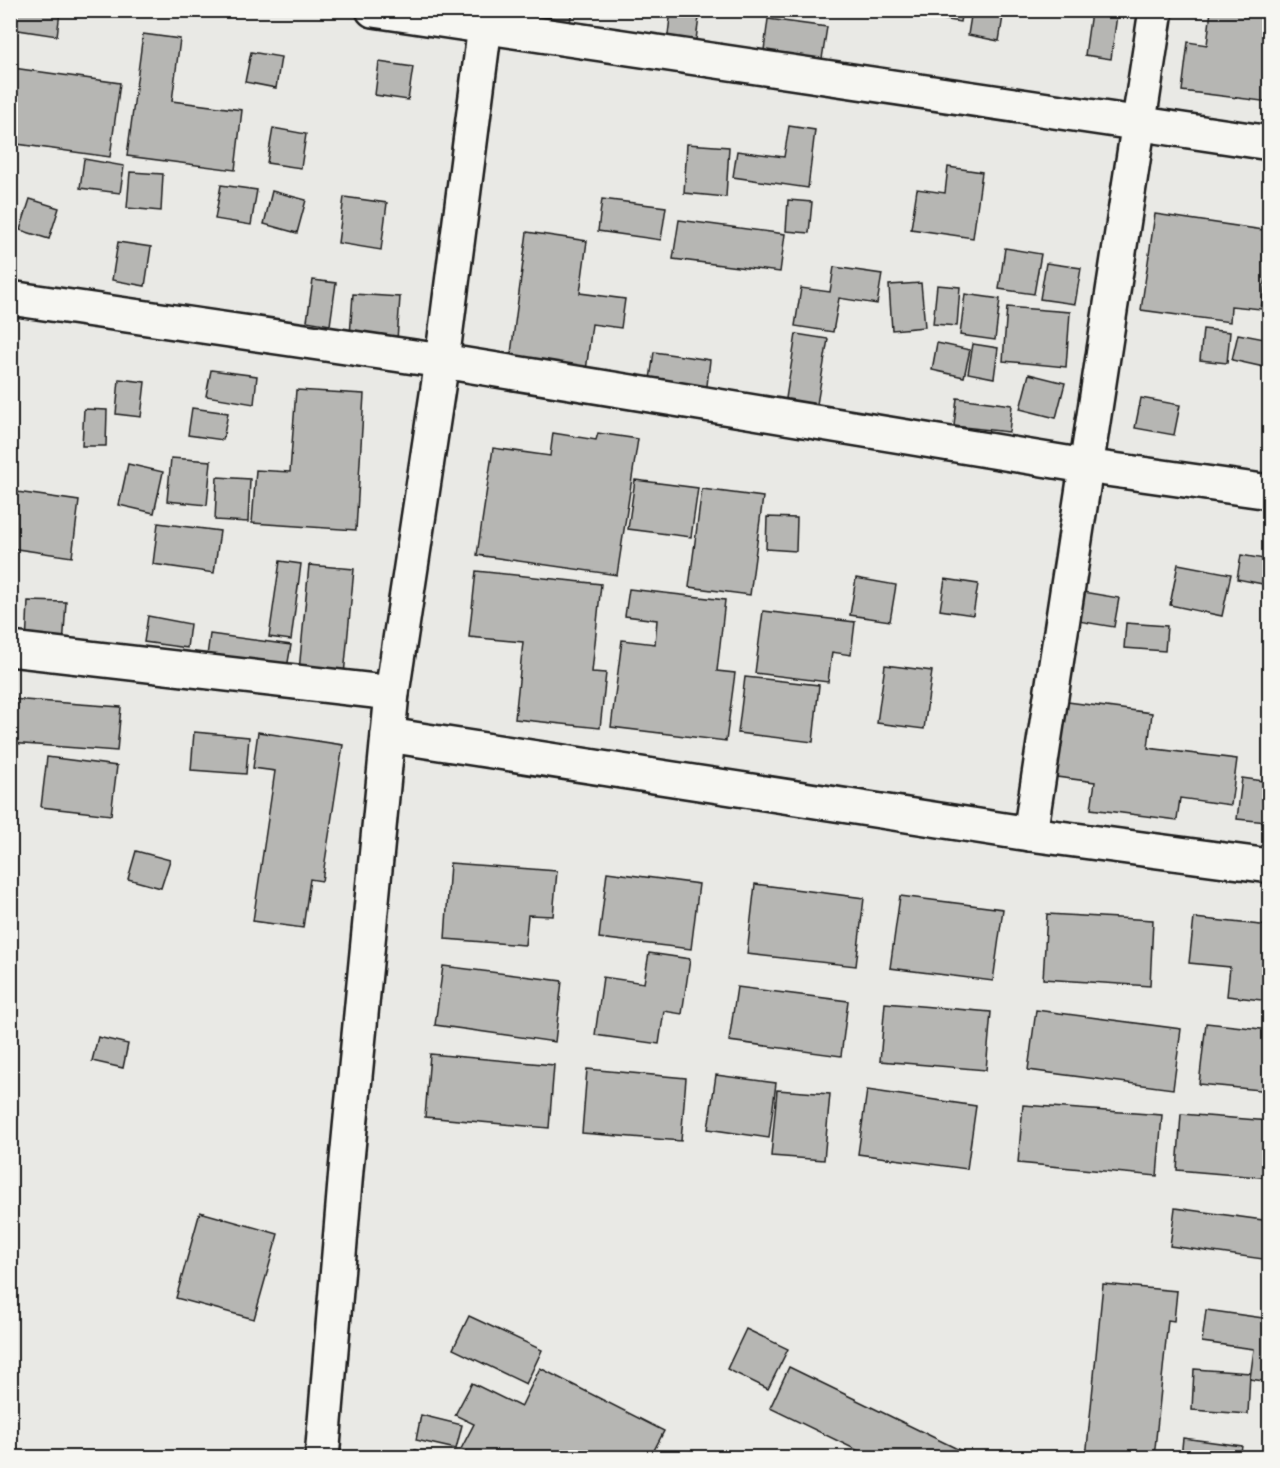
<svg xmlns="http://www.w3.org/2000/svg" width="1280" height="1468" viewBox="0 0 1280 1468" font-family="Mali,sans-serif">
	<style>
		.building { fill: #b6b6b3; stroke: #1c1c1c; stroke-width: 1.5 }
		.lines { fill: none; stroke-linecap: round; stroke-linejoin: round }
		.minor-casing { stroke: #1c1c1c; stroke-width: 38 }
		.tertiary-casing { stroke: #1c1c1c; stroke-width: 38 }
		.minor { stroke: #f6f6f2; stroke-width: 33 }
		.tertiary { stroke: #f6f6f2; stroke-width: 33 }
	</style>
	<rect width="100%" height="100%" fill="#e9e9e5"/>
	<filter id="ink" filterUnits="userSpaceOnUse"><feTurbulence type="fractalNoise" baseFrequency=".0167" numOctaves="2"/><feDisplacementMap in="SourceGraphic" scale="12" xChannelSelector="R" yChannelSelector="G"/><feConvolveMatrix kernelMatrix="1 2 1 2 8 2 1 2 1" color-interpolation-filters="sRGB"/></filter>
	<g filter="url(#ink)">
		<g class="building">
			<path d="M15 10 60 12 57 36 12 29Z"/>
			<path d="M532 10H572L570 23 531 17Z"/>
			<path d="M671 10H700L695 47 667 43Z"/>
			<path d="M904 10H962L960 22 904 13Z"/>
			<path d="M972 10H1004L999 41 968 35Z"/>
			<path d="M1211 10H1270V102L1182 91 1188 42 1207 45Z"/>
			<path d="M1091 12 1117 15 1111 59 1085 55Z"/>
			<path d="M768 19 827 27 821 65 763 58Z"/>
			<path d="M143 34 180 39 172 101 242 110 235 170 127 156Z"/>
			<path d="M251 52 281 57 276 88 245 82Z"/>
			<path d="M379 62 413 67 408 100 375 95Z"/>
			<path d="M13 68 120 83 110 157 10 143Z"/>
			<path d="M789 126 815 130 808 188 733 177 737 151 784 157Z"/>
			<path d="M273 128 306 134 301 168 267 163Z"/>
			<path d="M687 144 729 147 726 197 684 193Z"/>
			<path d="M84 159 124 166 120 193 80 188Z"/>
			<path d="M948 167 982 172 973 238 911 229 917 189 945 193Z"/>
			<path d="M130 172 163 174 161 211 127 208Z"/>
			<path d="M221 185 257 190 251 225 215 219Z"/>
			<path d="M272 191 306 200 297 233 264 224Z"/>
			<path d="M344 197 387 203 381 250 338 243Z"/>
			<path d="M30 199 59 208 49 239 20 230Z"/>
			<path d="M602 199 666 207 661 240 598 231Z"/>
			<path d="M788 200 812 202 809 233 786 231Z"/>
			<path d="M1155 214 1270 231V252L1261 309 1231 306 1230 322 1141 310Z"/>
			<path d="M679 220 785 234 780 272 673 259Z"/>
			<path d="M527 232 587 241 580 293 625 299 621 328 592 324 586 371 510 361Z"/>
			<path d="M118 242 151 247 145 286 112 280Z"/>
			<path d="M1005 248 1041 254 1034 294 999 289Z"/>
			<path d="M1046 263 1081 268 1075 304 1040 299Z"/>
			<path d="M834 267 882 274 877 304 839 298 833 332 795 326 801 288 830 292Z"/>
			<path d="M313 280 336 283 330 325 307 321Z"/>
			<path d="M921 283 925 327 892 330 889 285Z"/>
			<path d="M937 285 960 287 957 326 933 324Z"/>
			<path d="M353 294 400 297 397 340 350 336Z"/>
			<path d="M965 294 1000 299 995 340 960 335Z"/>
			<path d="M1007 307 1070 312 1066 367 1003 361Z"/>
			<path d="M1203 329 1230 332 1227 363 1200 360Z"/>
			<path d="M796 334 828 339 816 410 785 405Z"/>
			<path d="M1238 334 1270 340 1264 367 1232 360Z"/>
			<path d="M937 343 970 350 964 377 932 370Z"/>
			<path d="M973 344 998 348 994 378 968 373Z"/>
			<path d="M654 352 710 360 706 394 649 386Z"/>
			<path d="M211 370 257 376 254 404 206 396Z"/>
			<path d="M1029 374 1065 383 1056 418 1020 409Z"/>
			<path d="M119 379 145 382 141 417 116 414Z"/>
			<path d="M296 390 364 394 356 530 252 523 256 470 290 472Z"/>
			<path d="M957 398 1012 405 1009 432 954 426Z"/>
			<path d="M1141 398 1180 405 1174 435 1135 428Z"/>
			<path d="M192 408 228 413 223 440 188 435Z"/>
			<path d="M84 409 107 410 106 446H82Z"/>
			<path d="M553 433 596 440 598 433 638 439 617 575 477 555 493 448 550 456Z"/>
			<path d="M171 458 211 461 207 505 167 501Z"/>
			<path d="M128 464 163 472 154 513 119 505Z"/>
			<path d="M217 477 250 479 248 522 215 520Z"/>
			<path d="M635 480 698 488 691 537 628 529Z"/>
			<path d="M702 489 763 497 750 595 689 587Z"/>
			<path d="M10 491 79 501 72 557 10 548Z"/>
			<path d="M767 517 797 518 796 551 766 549Z"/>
			<path d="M158 523 220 531 214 573 153 564Z"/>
			<path d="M1241 555 1270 560 1268 585 1237 579Z"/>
			<path d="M280 561 301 564 291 640 269 637Z"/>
			<path d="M1178 564 1231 574 1222 616 1170 605Z"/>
			<path d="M309 565 354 569 342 696 297 692Z"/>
			<path d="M476 571 601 584 592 672 606 673 600 728 515 719 523 642 469 637Z"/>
			<path d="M856 578 896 585 890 621 850 615Z"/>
			<path d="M945 579 978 584 973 615 940 610Z"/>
			<path d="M629 589 725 600 717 671 735 673 726 741 611 727 622 640 655 644 657 620 625 616Z"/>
			<path d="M1083 592 1119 598 1114 627 1078 621Z"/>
			<path d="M28 601 66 602 63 647 26 645Z"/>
			<path d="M763 611 855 622 851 655 832 652 828 682 755 673Z"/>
			<path d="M148 616 190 624 187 648 144 642Z"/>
			<path d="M1126 623 1167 626 1165 651 1124 648Z"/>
			<path d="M210 634 291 645 286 674 206 663Z"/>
			<path d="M885 665 932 671 924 729 877 723Z"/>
			<path d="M745 677 819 685 813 742 738 733Z"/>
			<path d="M10 699 121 707 117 751 10 743Z"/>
			<path d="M1060 701 1152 713 1148 748 1237 759 1231 805 1180 798 1177 820 1091 809 1095 782 1049 776Z"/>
			<path d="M194 732 249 737 246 774 191 770Z"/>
			<path d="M258 732 343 745 322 881 310 879 303 928 253 921 275 771 253 768Z"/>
			<path d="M47 757 117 766 111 815 41 807Z"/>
			<path d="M1242 778 1270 782 1267 822 1237 819Z"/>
			<path d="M136 851 170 860 161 888 128 879Z"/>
			<path d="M450 863 557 871 553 916 528 915 525 945 445 939Z"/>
			<path d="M607 872 699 884 691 949 599 938Z"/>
			<path d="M755 884 864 898 856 966 747 954Z"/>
			<path d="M900 896 1003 909 993 981 890 968Z"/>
			<path d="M1047 914 1153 920 1150 986 1043 979Z"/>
			<path d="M1194 918 1270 926V1001L1227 996 1230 967 1189 963Z"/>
			<path d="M649 953 690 959 682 1014 664 1011 659 1044 595 1035 603 977 644 983Z"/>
			<path d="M443 966 562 981 555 1042 435 1025Z"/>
			<path d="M737 987 848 1001 841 1056 729 1041Z"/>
			<path d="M885 1003 991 1012 986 1070 880 1061Z"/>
			<path d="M1036 1010 1181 1029 1173 1089 1028 1070Z"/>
			<path d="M1206 1023 1270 1030V1091L1199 1084Z"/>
			<path d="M98 1037 128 1044 123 1068 92 1061Z"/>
			<path d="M430 1054 554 1065 549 1128 425 1117Z"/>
			<path d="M587 1069 686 1078 681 1141 582 1133Z"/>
			<path d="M716 1075 776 1083 769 1138 708 1129Z"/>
			<path d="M777 1090 830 1094 824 1160 771 1156Z"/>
			<path d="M867 1090 976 1106 967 1169 858 1154Z"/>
			<path d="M1023 1105 1162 1115 1157 1176 1018 1163Z"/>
			<path d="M1181 1114 1270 1121V1178L1177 1170Z"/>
			<path d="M1175 1208 1270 1221V1260L1170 1246Z"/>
			<path d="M200 1212 278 1234 254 1319 176 1298Z"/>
			<path d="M1103 1284 1177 1291 1174 1321 1168 1320 1154 1458H1086Z"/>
			<path d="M1206 1310 1270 1319V1382L1250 1379 1254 1349 1202 1342Z"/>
			<path d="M469 1316 542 1350 526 1384 453 1349Z"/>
			<path d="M746 1329 788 1349 768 1389 727 1369Z"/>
			<path d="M789 1367 976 1458H873L770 1408Z"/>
			<path d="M540 1368 664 1431 650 1458H478L461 1449 474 1424 455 1415 472 1383 521 1407Z"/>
			<path d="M1194 1369 1250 1373 1248 1414 1192 1410Z"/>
			<path d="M421 1415 462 1425 456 1449 416 1440Z"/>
			<path d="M1183 1438 1242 1446 1240 1458H1181Z"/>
			<path d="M415 1450 441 1458H413Z"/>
		</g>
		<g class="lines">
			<defs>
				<g id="minor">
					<path d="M373 10 1270 143"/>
					<path d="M10 298 442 361 1085 466 1270 492"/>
					<path d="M10 649 392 693"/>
					<path d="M388 735 1030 834 1270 866"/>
					<path d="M1030 834 1156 10"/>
				</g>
				<path id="tertiary" d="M322 1458 346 1170 392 693 442 361 487 10"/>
			</defs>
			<use href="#minor" class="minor-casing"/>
			<use href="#tertiary" class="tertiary-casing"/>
			<use href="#minor" class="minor"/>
			<use href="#tertiary" class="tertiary"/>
		</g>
	</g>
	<rect width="1280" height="1468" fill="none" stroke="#f6f6f2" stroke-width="36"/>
	<rect x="18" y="18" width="1244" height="1432" fill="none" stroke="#1c1c1c" stroke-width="2" filter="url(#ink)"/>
</svg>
